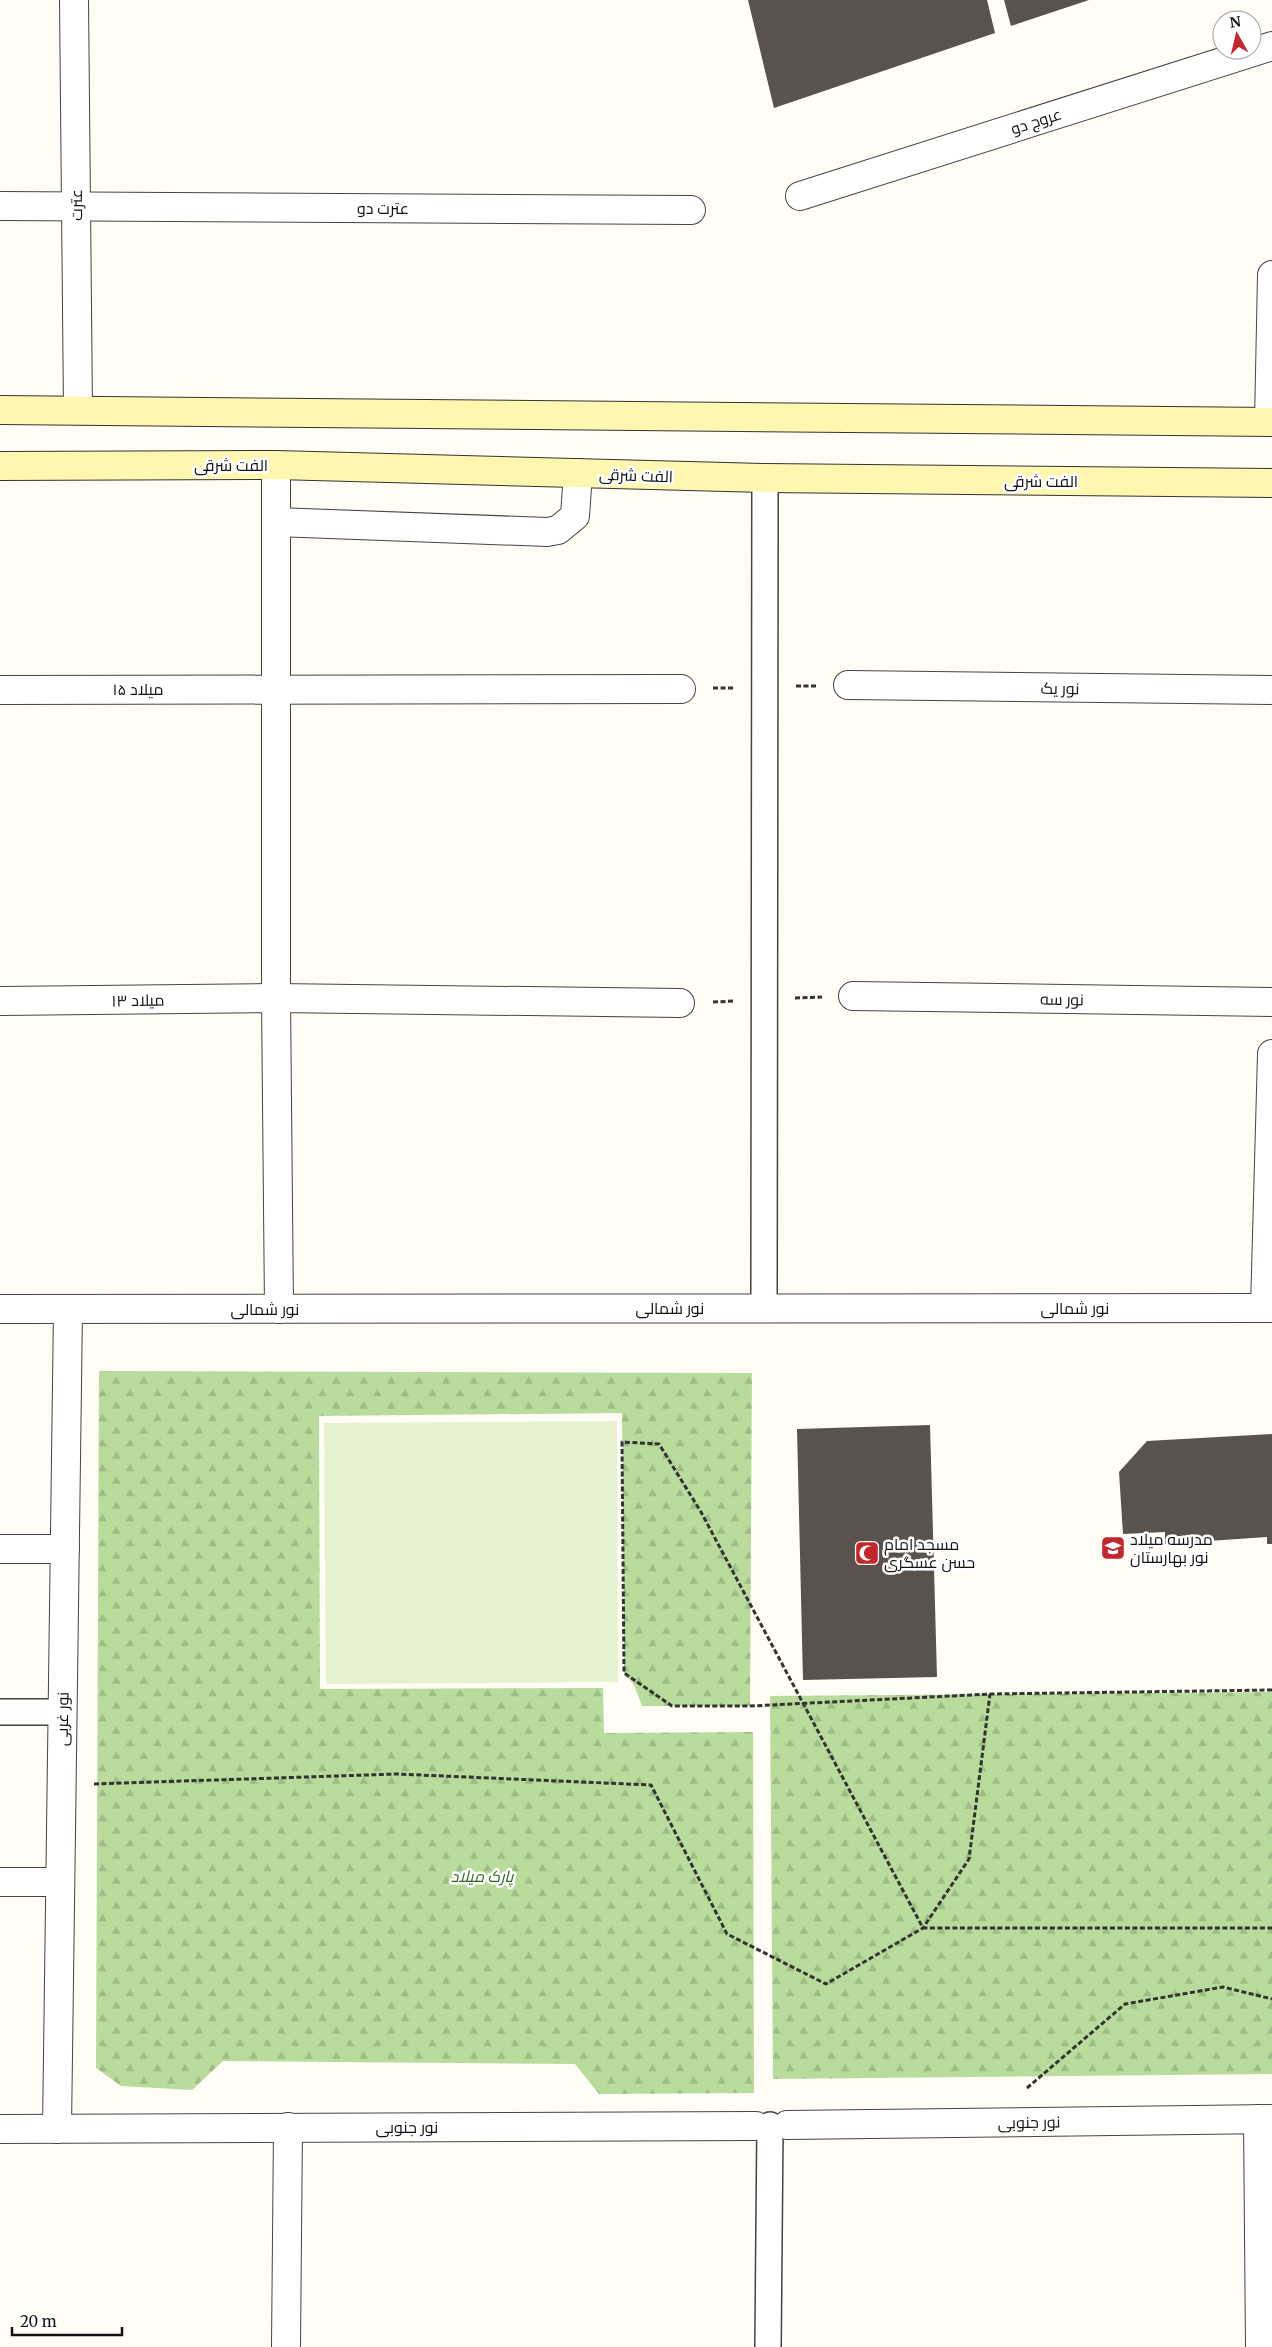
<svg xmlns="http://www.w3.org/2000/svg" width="1272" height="2347" viewBox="0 0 1272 2347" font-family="Merriweather,Cairo,serif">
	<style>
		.forest { fill: url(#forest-firs) }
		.pitch { fill: #e6f2cf }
		.building { fill: #5a524d }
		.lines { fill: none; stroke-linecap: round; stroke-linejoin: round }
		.pedestrian-casing { stroke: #444; stroke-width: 28 }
		.minor-casing { stroke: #444; stroke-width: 30 }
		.secondary-casing { stroke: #333; stroke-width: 30 }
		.path { stroke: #333; stroke-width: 3; stroke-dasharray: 5 2.5; stroke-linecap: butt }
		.pedestrian { stroke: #fff; stroke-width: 25 }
		.minor { stroke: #fff; stroke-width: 28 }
		.secondary { stroke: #fff6b0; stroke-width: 28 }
		.labels { text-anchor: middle; stroke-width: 5; stroke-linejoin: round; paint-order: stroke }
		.street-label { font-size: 16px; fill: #111; stroke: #fff }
		.poi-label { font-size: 16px; fill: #111; stroke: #fff; text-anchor: start }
		.park-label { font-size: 16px; font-style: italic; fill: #2f6b1f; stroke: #fff }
	</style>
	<defs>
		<pattern id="forest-firs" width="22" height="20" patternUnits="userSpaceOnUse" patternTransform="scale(1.25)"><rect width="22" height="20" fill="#b9dc9c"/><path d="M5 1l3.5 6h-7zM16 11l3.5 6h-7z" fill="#9ebc85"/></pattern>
	</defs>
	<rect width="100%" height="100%" fill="#fffdf5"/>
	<g class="forest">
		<path d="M99 1371 752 1373 750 1706H642L634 1685 624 1673 622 1413 319 1416 320 1689 603 1688 604 1733 753 1732 754 2093 599 2094 575 2064 223 2061 192 2090 121 2086 96 2068Z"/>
		<path d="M1272 1692V2074L773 2079 770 1696Z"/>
	</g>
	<path class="pitch" d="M617 1421 618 1682 326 1684 324 1423Z"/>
	<g class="building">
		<path d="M748 0H987L995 33 774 108Z"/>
		<path d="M1004 0H1089L1011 26Z"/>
		<path d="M930 1425 937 1677 803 1680 797 1429Z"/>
		<path d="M1272 1434V1544H1267V1537L1165 1544V1532L1123 1534 1119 1472 1147 1441Z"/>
	</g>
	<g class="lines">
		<defs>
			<g id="pedestrian">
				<path d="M764 1308 765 478"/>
				<path d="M0 1712H62"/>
				<path d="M768 2347 770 2125"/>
			</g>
			<g id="minor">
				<path d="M74 0 78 410"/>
				<path d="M800 196 1272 46"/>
				<path d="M0 206 691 210"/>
				<path d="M1269 422 1272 275"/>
				<path d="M276 465V998L279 1309"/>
				<path d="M276 522 547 532 558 530 575 516 578 473"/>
				<path d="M848 685 1272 690"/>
				<path d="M0 690 681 689"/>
				<path d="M853 996 1272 1002"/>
				<path d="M0 1001 276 998 680 1003"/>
				<path d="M1265 1308 1272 1054"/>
				<path d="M0 1309 1272 1308"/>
				<path d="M0 1549H65"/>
				<path d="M0 1882H60"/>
				<path d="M1258 2119 1260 2347"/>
				<path d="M787 2125 1272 2119"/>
				<path d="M0 2129 756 2126"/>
				<path d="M57 2129 68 1309"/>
				<path d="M286 2347 288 2127"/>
			</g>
			<g id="secondary">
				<path d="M0 410 1272 422"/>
				<path d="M0 466 276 465 765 478 1272 483"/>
			</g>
		</defs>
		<use href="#pedestrian" class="pedestrian-casing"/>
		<use href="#minor" class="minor-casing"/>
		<use href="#secondary" class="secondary-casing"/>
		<g class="path">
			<path d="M796 686H817"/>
			<path d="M713 688H735"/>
			<path d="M795 998 822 997"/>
			<path d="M713 1002 734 1001"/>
			<path d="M1272 1690 990 1694 750 1706H672L624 1673 622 1442 659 1444 701 1512 923 1928H1272"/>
			<path d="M94 1784 397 1774 651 1785 727 1934 826 1984 923 1928 969 1859 990 1694"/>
			<path d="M1027 2088 1125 2004 1223 1987 1272 1999"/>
		</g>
		<use href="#pedestrian" class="pedestrian"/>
		<use href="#minor" class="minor"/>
		<use href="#secondary" class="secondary"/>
	</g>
	<defs>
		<symbol id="school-square" viewBox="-11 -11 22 22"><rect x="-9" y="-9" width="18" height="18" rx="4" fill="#c4262e" stroke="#fff"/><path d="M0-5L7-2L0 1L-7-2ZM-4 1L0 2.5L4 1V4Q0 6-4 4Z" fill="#fff"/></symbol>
		<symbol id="mosque-square" viewBox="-11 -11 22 22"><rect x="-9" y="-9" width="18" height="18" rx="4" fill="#c4262e" stroke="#fff"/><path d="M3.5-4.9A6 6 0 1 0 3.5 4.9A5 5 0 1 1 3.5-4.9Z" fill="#fff"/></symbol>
	</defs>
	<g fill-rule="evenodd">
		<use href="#school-square" x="1099" y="1534" width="28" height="28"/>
		<use href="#mosque-square" x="853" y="1539" width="28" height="28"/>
	</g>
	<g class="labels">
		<g class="street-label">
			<text transform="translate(1036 121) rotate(-18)" y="6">عروج دو</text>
			<text transform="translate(76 205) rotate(-91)" y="6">عترت</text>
			<text x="383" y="214">عترت دو</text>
			<text x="231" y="471">الفت شرقی</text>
			<text transform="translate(636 475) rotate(2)" y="6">الفت شرقی</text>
			<text x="1041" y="487">الفت شرقی</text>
			<text transform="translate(1060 688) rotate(1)" y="6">نور یک</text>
			<text x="138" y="695">میلاد ۱۵</text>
			<text transform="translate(1062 999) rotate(1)" y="6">نور سه</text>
			<text transform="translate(138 1000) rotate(-1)" y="6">میلاد ۱۳</text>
			<text x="670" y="1314">نور شمالی</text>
			<text x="1075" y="1314">نور شمالی</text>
			<text x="265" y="1315">نور شمالی</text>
			<text transform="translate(62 1719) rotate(-89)" y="6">نور غربی</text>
			<text transform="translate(1029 2122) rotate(-1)" y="6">نور جنوبی</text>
			<text x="407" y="2133">نور جنوبی</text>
		</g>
		<g class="poi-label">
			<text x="1130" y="1545">مدرسه میلاد<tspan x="1130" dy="18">نور بهارستان</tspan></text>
			<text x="884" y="1550">مسجد امام<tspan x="884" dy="18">حسن عسگری</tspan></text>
		</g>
		<g class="park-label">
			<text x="482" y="1882">پارک میلاد</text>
		</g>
	</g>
	<g transform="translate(1237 35) rotate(352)"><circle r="24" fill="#ffffff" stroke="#a0a0a0"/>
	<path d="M0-4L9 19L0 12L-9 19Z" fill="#c4262e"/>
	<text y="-8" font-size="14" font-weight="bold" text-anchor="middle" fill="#111111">N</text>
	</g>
	<path d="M12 2327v8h110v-8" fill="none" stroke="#111111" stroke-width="2.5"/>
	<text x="20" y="2327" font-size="15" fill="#111111" stroke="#ffffff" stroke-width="4" paint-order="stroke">20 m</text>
</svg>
